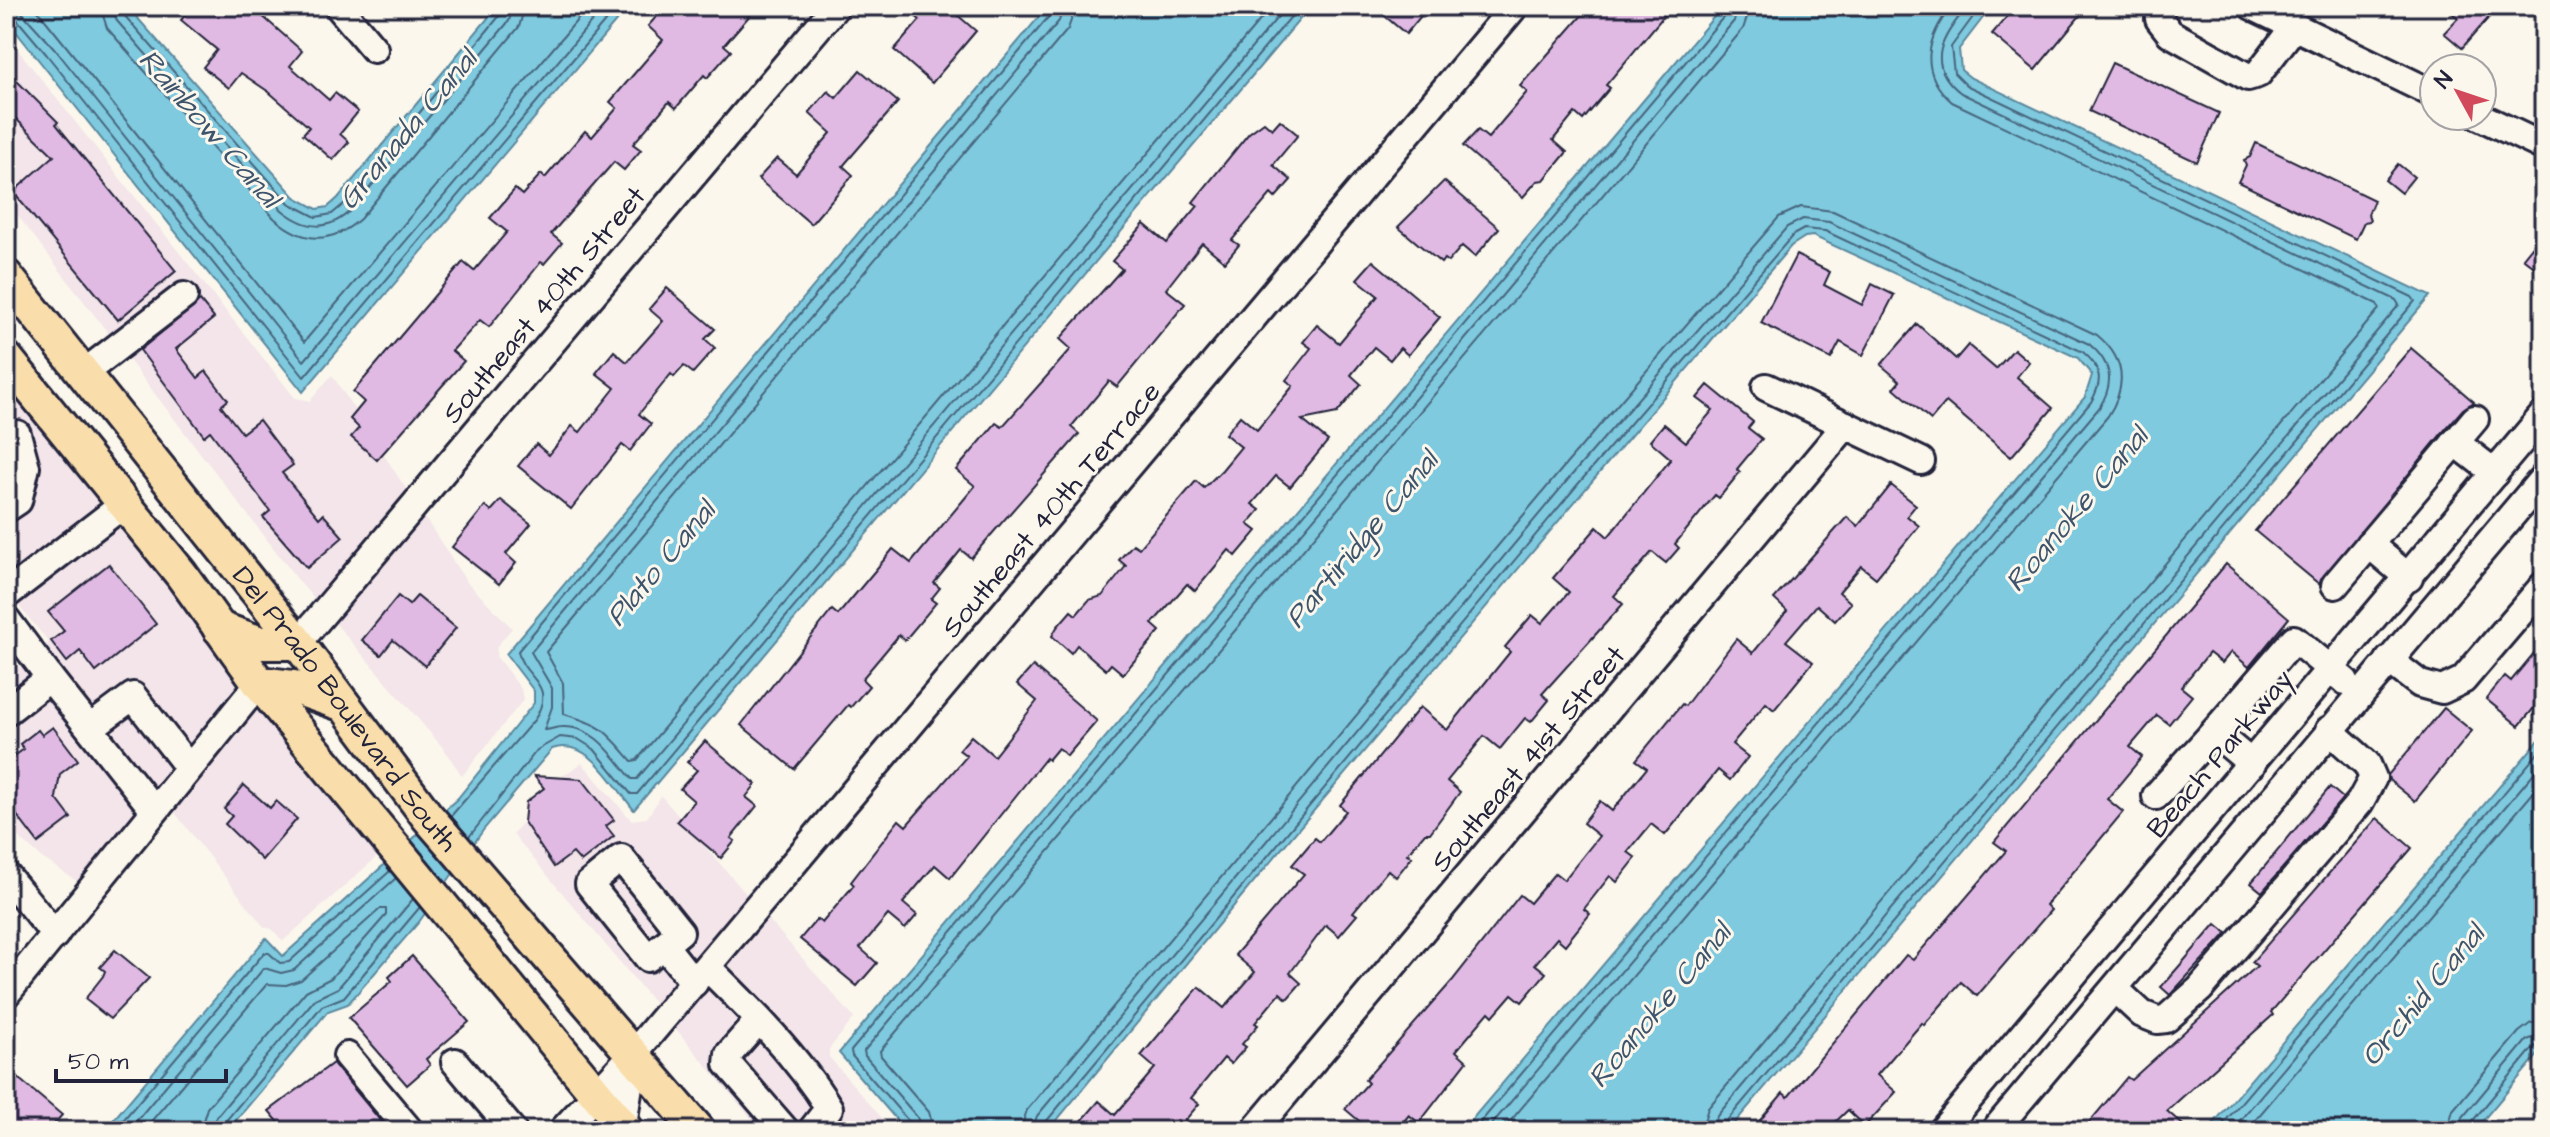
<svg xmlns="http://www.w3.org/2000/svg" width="2550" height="1137" viewBox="0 0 2550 1137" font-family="'Architects Daughter',sans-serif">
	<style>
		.built { fill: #f3e5e9 }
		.water { fill: #7fcadf; stroke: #5a879d; stroke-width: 2 }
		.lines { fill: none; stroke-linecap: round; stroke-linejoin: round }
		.shore { stroke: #47657d; stroke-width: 2 }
		.building { fill: #e0bae3; stroke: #22223b; stroke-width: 2 }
		.minor-casing { stroke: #22223b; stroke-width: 32 }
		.major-casing { stroke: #22223b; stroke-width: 38 }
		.minor { stroke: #fbf7ec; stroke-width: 26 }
		.major { stroke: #f9deab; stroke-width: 32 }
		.labels { text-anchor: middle; stroke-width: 6; stroke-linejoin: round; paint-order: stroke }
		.street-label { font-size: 28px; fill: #22223b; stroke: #fbf7ec }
		.water-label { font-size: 30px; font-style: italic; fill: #3e546c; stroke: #fbf7ec }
	</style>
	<rect width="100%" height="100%" fill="#fbf7ec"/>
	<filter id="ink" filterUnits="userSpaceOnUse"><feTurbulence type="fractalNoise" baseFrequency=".0125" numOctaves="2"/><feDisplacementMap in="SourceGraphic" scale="16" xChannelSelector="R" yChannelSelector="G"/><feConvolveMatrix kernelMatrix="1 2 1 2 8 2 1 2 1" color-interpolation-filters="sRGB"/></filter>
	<g filter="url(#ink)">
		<g class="built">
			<path d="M6 35 295 398 310 401 332 375 466 581 512 628 497 646 496 656 521 689 523 700 462 776 445 750 298 580 6 200Z"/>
			<path d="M6 377 205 629 204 635 212 638 380 854 283 941 272 929 264 927 162 796 86 887 42 858 6 826V678L49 642 6 591Z"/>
			<path d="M582 763 631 820 647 818 661 796 854 1018 829 1049V1057L893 1131H762L696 1053 513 834 555 781Z"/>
		</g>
		<g class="water">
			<path d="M6 6H127L295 197 317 209 328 207 338 198 498 6H629L303 392 6 19Z"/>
			<path d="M1048 6H1311L634 810C614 786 589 736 552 749L484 829 419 922 348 1004 328 1011 227 1131H104L266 938 283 956 458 798 534 703V691L506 654Z"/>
			<path d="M1723 6H1992L1959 49 1961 70 1971 78 2430 296 1728 1131H1462L2085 397 2092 375 2078 358 1813 236 1805 237 1791 246 1251 885 1048 1131H906L839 1053Z"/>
			<path d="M2544 734V1048L2474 1131H2207Z"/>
		</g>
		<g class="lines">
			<g class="shore">
				<path d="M16 6 55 49 304 361 605 6"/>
				<path d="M34 6 304 342 589 6"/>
				<path d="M100 6 107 28 274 218C302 243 331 245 360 219L519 27 525 6"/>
				<path d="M112 6 117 21 282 210C307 230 329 232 352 209L509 21 513 6"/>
				<path d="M122 6 124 15 289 203 316 217 332 214 345 203 501 14 503 6"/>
				<path d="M1064 6 1059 21 531 652 552 688V707L544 730C550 730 556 727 562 727 595 725 613 757 632 779H637L1287 6"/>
				<path d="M1076 6 1068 29 546 652 563 683 564 714C604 726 605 730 632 761L637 760 1272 6"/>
				<path d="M6 14 15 17 47 55 304 377 618 6"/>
				<path d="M451 816 535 719C557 681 523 680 518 651L1051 14 1054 6"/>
				<path d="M469 837 537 750 560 737 578 739 594 749 631 794H637L1300 6"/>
				<path d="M114 1131 264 953H269L280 963 289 962 390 871"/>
				<path d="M128 1131 264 968 281 973 294 970 396 878"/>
				<path d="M143 1131 267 984 286 985 301 980 380 909H386V915L331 978 306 991 207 1108 200 1131"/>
				<path d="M212 1131 216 1117 315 999 338 988 413 899"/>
				<path d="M222 1131 224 1123 322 1006 344 997 420 907"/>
				<path d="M911 1131 910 1123 852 1056 851 1051 1726 14 1728 6"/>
				<path d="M922 1131 917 1117 865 1056 864 1051 1734 21 1739 6"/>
				<path d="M934 1131 929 1112 881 1056 880 1051 1743 29 1751 6"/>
				<path d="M1020 1131 1027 1110 1562 469 1779 217 1801 207 1833 211 2097 335C2125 358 2128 385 2108 416L1502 1131"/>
				<path d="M1032 1131 1037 1116 1571 476 1787 227 1803 219 1829 222 2089 344C2112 363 2115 383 2099 408L1486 1131"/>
				<path d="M1043 1131 1045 1123 1579 483 1793 235 1804 229 1825 231 2083 352C2102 368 2103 382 2091 402L1473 1131"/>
				<path d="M1701 1131 1708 1108 2379 309 2377 304 1952 102C1918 73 1926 37 1952 6"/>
				<path d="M1713 1131 1717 1116 2399 305 2396 300 1961 93C1923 64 1943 35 1968 6"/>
				<path d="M1723 1131 1725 1123 2415 301 2412 297 1966 85 1954 73 1951 47 1981 6"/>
				<path d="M2217 1131 2544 746"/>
				<path d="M2231 1131 2544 761"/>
				<path d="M2246 1131 2544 780"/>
				<path d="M2447 1131 2453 1110 2519 1032 2531 1023 2544 1022"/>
				<path d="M2459 1131 2463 1117 2527 1040 2544 1034"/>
				<path d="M2469 1131 2471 1123 2534 1047 2544 1044"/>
			</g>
		</g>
		<g class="building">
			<path d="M193 6H251L302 51 290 66 329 100 335 93 358 112 340 134 349 142 333 160 303 134 309 127 269 92 241 73 229 88 203 67 217 50 181 20Z"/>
			<path d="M666 6H758L724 45 731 51 707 78 704 75 676 108 669 102 633 144 641 150 624 170 614 162 551 234 562 243 544 264 541 262 489 327 480 320 452 351 464 361 377 460 351 437 359 428 350 419 364 402 353 392 463 262 474 271 507 232 490 218 515 189 522 195 541 174 545 178 585 131 592 137 617 108 610 102 663 40 648 26Z"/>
			<path d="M903 6H947L976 31 932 83 894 50 920 20Z"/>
			<path d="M1373 6H1409L1421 16 1406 34Z"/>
			<path d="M1590 6H1672L1606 85 1610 88 1583 120 1575 113 1553 140 1567 152 1544 180 1537 181 1523 197 1463 146 1478 130 1488 138 1527 92 1520 86Z"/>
			<path d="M2016 6H2088L2035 70 1992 34Z"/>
			<path d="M2444 6H2499L2462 48 2444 33 2458 18Z"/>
			<path d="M2112 63 2219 113 2197 162 2089 111Z"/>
			<path d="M6 70 58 122 56 124 176 271 118 320 13 192 54 156 6 109Z"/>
			<path d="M860 70 898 102 843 166 853 175 811 224 758 179 777 158 796 174 831 133 809 113 828 91 836 98Z"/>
			<path d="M1280 120 1298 135 1273 165 1291 180 1275 198 1271 194 1232 240 1239 245 1225 262 1202 243 1166 289 1185 304 1117 387 1109 381 1071 427 1079 434 971 558 961 550 934 583 940 588 931 599 936 603 905 640 899 635 862 679 869 686 851 707 848 705 794 769 741 725 832 610 838 615 893 549 911 563 975 486 956 470 996 423 1002 427 1071 349 1060 339 1122 269 1112 261 1144 224 1167 243 1198 206 1193 202 1249 133 1264 122 1272 129Z"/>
			<path d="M2256 143 2374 200 2368 214 2370 221 2364 222 2356 239 2238 182 2246 165 2244 160 2250 157Z"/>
			<path d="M2398 164 2414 177 2401 193 2385 180Z"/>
			<path d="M1444 181 1499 228 1475 257 1462 246 1448 262 1444 259 1441 263 1398 227Z"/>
			<path d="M2544 232V275L2523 258Z"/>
			<path d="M1796 255 1830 272 1824 285 1862 305 1872 284 1894 295 1863 355 1840 342 1831 359 1761 323Z"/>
			<path d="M1373 261 1440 317 1408 355 1400 348 1390 360 1374 347 1351 375 1361 384 1337 413 1302 420 1328 441 1290 487 1276 476 1252 504 1260 510 1248 524 1257 531 1236 556 1229 550 1195 591 1187 584 1152 624 1160 631 1123 674 1111 664 1106 670 1077 645 1071 653 1052 636 1057 627 1071 611 1076 615 1089 600 1102 596 1126 566 1119 560 1133 544 1139 548 1196 481 1204 488 1222 470 1241 447 1225 434 1240 416 1257 430 1293 386 1286 380 1311 348 1303 342 1317 325 1339 343 1378 296 1357 279Z"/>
			<path d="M667 288 715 329 705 339 715 348 693 373 684 366 674 377 671 374 639 414 651 424 630 451 622 445 571 509 518 466 536 444 549 455 572 426 580 432 615 388 596 373 614 351 627 362 663 321 649 309Z"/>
			<path d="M200 301 214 318 176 349 198 378 206 371 228 400 221 406 242 433 259 420 293 465 282 473 319 518 323 514 343 537 307 568 263 517 270 511 210 431 204 436 140 350Z"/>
			<path d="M1917 324 1956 359 1968 345 1996 369 2014 349 2029 362 2017 377 2053 408 2011 457 1946 402 1931 420 1894 388 1900 381 1881 365Z"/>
			<path d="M2411 348 2474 402 2463 409 2443 432 2319 584 2255 531Z"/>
			<path d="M1708 385 1753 422 1748 428 1762 439 1737 469 1740 472 1719 498 1715 495 1675 544 1679 548 1666 563 1652 552 1614 596 1623 604 1542 694 1549 700 1531 722 1525 718 1500 749 1484 736 1447 781 1460 792 1430 833H1425L1407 854 1412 857 1396 877 1388 870 1353 912 1357 915 1339 936 1326 925 1290 973 1301 983 1287 999 1280 993 1255 1023 1258 1025 1242 1044 1246 1047 1231 1064 1224 1058 1191 1098 1199 1104 1176 1131H1073L1099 1101 1115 1115 1155 1068 1141 1056 1199 987 1224 1008 1255 972 1235 955 1304 874 1292 865 1315 838 1320 842 1346 811 1340 805 1420 707 1447 730 1510 652 1505 647 1532 615 1542 623 1569 592 1553 578 1597 527 1608 537 1671 459 1650 441 1664 424 1686 442 1713 410 1697 398Z"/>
			<path d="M1891 485 1916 505 1907 516 1919 526 1876 578 1861 566 1839 592 1851 603 1835 621 1817 605 1786 641 1813 662 1774 710 1766 703 1732 744 1748 757 1730 780 1718 770 1665 835 1651 824 1628 852 1636 858 1617 882 1610 876 1584 909 1590 914 1565 945 1557 938 1535 964 1546 973 1522 1002 1512 994 1493 1016 1489 1012 1456 1051 1467 1061 1419 1123 1409 1115 1396 1131H1371L1345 1109 1368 1083 1365 1080 1452 981 1520 895 1530 903 1555 873 1564 880 1599 836 1583 823 1600 801 1612 811 1647 768 1636 760 1682 704 1685 706 1736 639 1753 653 1787 611 1774 599 1847 517 1858 526Z"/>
			<path d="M501 500 531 524 506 554 516 563 499 584 452 547 485 506 491 511Z"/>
			<path d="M109 564 156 624 96 672 80 651 67 662 51 641 64 631 48 612Z"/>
			<path d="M2226 564 2289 618 2249 667 2231 652 2222 663 2209 653 2181 687 2192 696 2169 724 2157 715 2130 747 2142 757 2107 799 2123 812 2046 905 2051 910 1977 996 1961 982 1924 1025 1922 1023 1877 1075 1896 1092 1865 1126 1848 1110 1826 1131H1751L1783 1093 1788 1097 1906 955 1913 960 2006 851 1994 842Z"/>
			<path d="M398 596 409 605 417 596 456 628 425 666 393 640 381 655 362 640Z"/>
			<path d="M2544 641V696L2519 726 2486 699 2505 676 2511 681Z"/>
			<path d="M1033 666 1097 721 1067 756 1058 748 1048 760 1046 758 950 878 935 865 903 903 917 915 905 929 888 915 860 948 877 963 857 986 800 939 817 919 822 923 854 885 851 882 899 820 906 826 967 756 959 750 971 736 994 756 1037 701 1017 684Z"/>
			<path d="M2444 708 2472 731 2415 801 2389 780 2388 775Z"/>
			<path d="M53 727 78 760 60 774 56 798 71 818 38 843 6 801V762L24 749 20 744 38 730 42 735Z"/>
			<path d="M705 741 756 784 746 797 757 806 731 838 735 841 721 858 677 821 694 801 680 789 697 770 687 762Z"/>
			<path d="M534 776 582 779 614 820 606 826 614 836 581 862 573 853 554 867 524 822 526 802 544 788Z"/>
			<path d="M244 785 270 808 276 801 297 819 262 860 225 824 232 816 224 809Z"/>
			<path d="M2330 787 2343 798 2262 892 2251 883Z"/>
			<path d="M2377 818 2412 848 2271 1012 2273 1015 2167 1111 2190 1131H2082L2127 1077 2131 1080 2257 966 2252 962Z"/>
			<path d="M2216 924 2227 933 2170 995 2161 987Z"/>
			<path d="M115 950 149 978 110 1019 85 999 103 976 105 971 100 967Z"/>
			<path d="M412 956 469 1022 426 1059 430 1065 407 1085 349 1018 392 981 389 977Z"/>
			<path d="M333 1063 335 1066 389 1131H286L269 1111Z"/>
			<path d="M18 1078 62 1115 48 1131H6V1092Z"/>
		</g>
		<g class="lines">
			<defs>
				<g id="minor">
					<path d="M338 6 374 49"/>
					<path d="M2160 6 2159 19 2170 33 2248 77 2258 74 2293 28"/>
					<path d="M2252 6 2434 94"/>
					<path d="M2479 116 2544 147"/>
					<path d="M85 372 184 296"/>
					<path d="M1766 387 1921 461"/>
					<path d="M2455 442 2495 473"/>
					<path d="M6 509 18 501 26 467 17 434"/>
					<path d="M2369 544 2409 578"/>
					<path d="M2335 585 2475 419"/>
					<path d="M6 595 124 504"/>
					<path d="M6 619 50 678"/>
					<path d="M298 643 836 6"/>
					<path d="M2389 660 2420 684 2442 690 2463 680 2544 585"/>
					<path d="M6 712 50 678 153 809"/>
					<path d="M90 728 133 696 189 768"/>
					<path d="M2214 732 2294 639 2345 681"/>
					<path d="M2156 796 2214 732 2252 764"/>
					<path d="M621 858 680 932 648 958 589 884Z"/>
					<path d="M6 875 55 935"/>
					<path d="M664 945 694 983"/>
					<path d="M707 967C751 1010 797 1056 829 1108L811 1131"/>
					<path d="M2115 989 2142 1014 2157 1020 2166 1019 2200 989 2360 802 2373 778 2367 764 2329 730"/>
					<path d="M6 994 259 683"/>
					<path d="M759 1020 729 1054 728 1064 786 1131"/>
					<path d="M347 1056 410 1131"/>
					<path d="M455 1062 513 1131"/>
					<path d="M562 1131 634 1053 1515 6"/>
					<path d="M622 1131 634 1053"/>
					<path d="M1254 1131 1846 425"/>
					<path d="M1942 1131 2544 414"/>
					<path d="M1994 1131 2544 477"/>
				</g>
				<g id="major">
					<path id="s1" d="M6 276 298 643 427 816 699 1131"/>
					<path d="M6 358 181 574 259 683 627 1131"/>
					<path d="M219 628 261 643H298"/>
					<path d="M259 683 293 687 344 705"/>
				</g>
			</defs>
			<use href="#minor" class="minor-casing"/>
			<use href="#major" class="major-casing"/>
			<use href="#minor" class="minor"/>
			<use href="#major" class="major"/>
		</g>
	</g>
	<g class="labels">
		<g class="street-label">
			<text transform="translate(543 304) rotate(-50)" y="10">Southeast 40th Street</text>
			<text transform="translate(1050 509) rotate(-50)" y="10">Southeast 40th Terrace</text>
			<text dy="10" stroke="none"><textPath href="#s1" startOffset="550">Del Prado Boulevard South</textPath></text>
			<text transform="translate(2219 753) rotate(-50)" y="10">Beach Parkway</text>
			<text transform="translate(1527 758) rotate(-50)" y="10">Southeast 41st Street</text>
		</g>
		<g class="water-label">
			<text transform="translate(210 128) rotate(49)" y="10">Rainbow Canal</text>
			<text transform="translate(407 129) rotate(-50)" y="10">Granada Canal</text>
			<text transform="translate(2076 509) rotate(-50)" y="10">Roanoke Canal</text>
			<text transform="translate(1361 539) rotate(-50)" y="10">Partiridge Canal</text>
			<text transform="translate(660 563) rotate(-50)" y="10">Plato Canal</text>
			<text transform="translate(2422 995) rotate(-50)" y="10">Orchid Canal</text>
			<text transform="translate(1659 1005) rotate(-50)" y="10">Roanoke Canal</text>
		</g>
	</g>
	<rect width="2550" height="1137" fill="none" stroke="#fbf7ec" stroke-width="32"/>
	<rect x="16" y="16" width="2518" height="1105" fill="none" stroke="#22223b" stroke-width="3" filter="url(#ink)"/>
	<g transform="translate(2458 92) rotate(310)"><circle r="38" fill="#fbf7ec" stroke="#a4a2a5" stroke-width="2"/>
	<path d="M0-6L14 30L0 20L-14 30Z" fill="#d1495b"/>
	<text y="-12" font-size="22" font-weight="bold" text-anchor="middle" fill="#22223b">N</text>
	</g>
	<path d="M56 1069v12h170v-12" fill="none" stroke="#22223b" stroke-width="4"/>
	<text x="68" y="1069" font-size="24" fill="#22223b" stroke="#fbf7ec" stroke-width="6" paint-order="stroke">50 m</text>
</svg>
